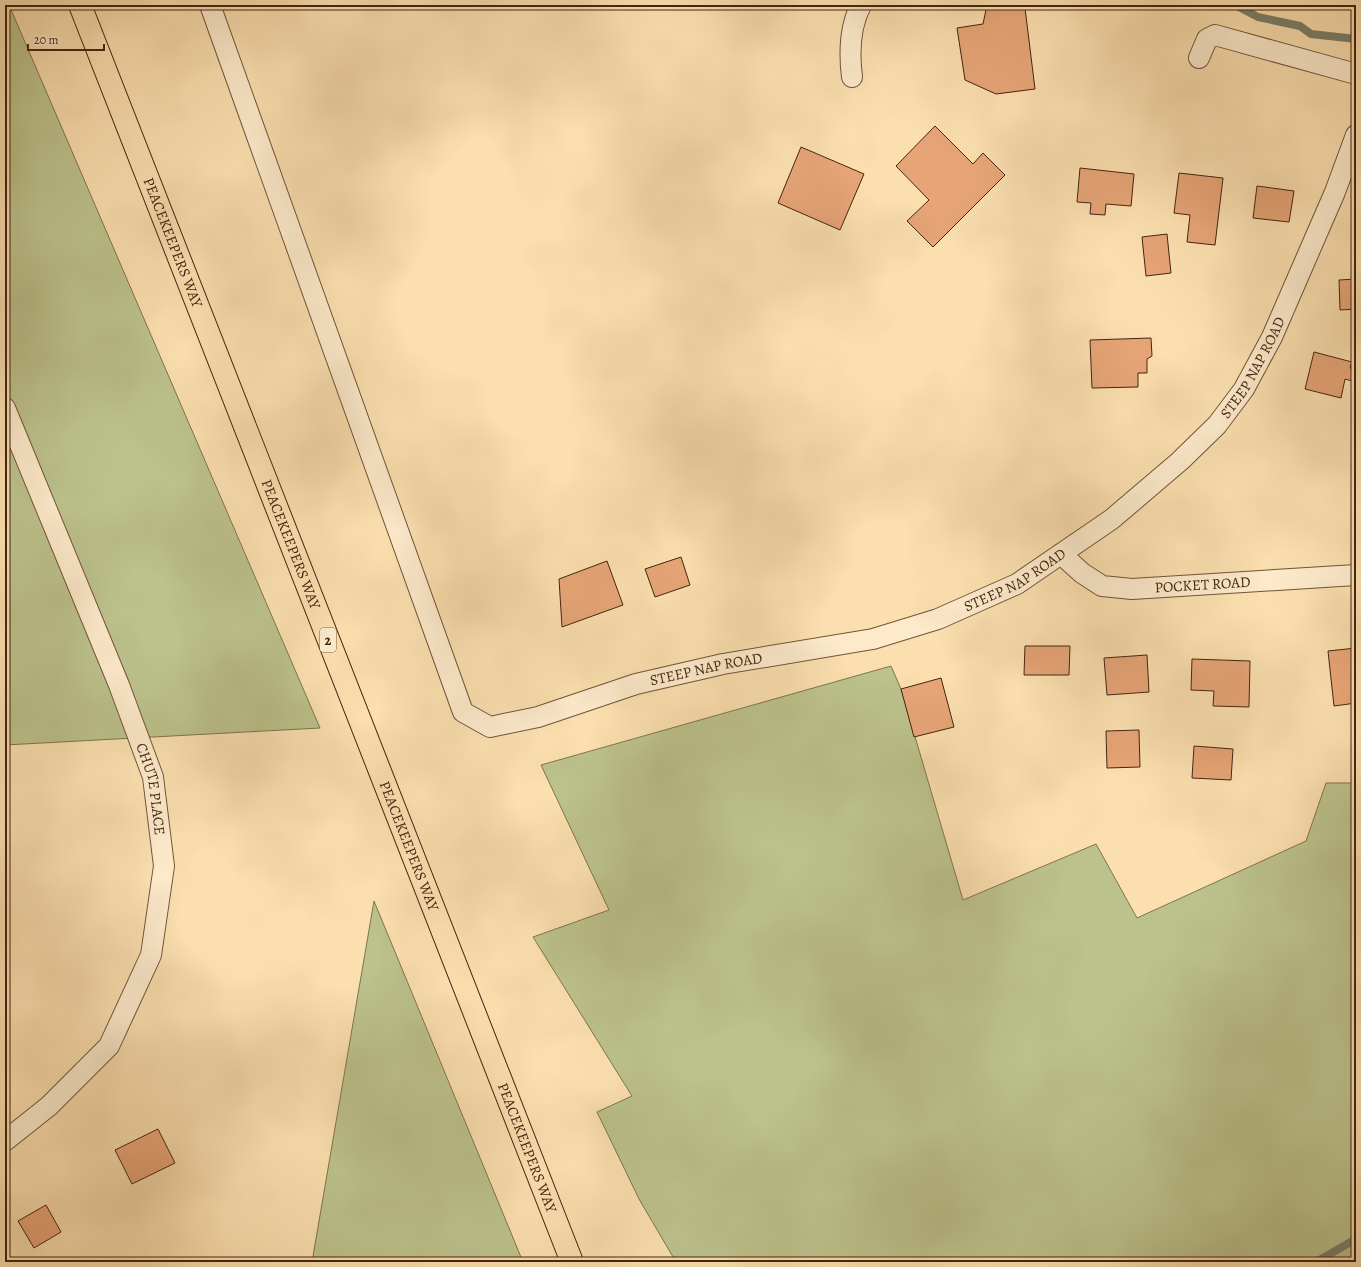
<svg xmlns="http://www.w3.org/2000/svg" width="1361" height="1267" viewBox="0 0 1361 1267" font-family="Alegreya,serif">
	<style>
		.green { fill: #bcc28c; stroke: #80734e }
		.lines { fill: none; stroke-linecap: round; stroke-linejoin: round }
		.stream { stroke: #7b806b; stroke-width: 8 }
		.building { fill: #e7a577; stroke: #442411 }
		.street-casing { stroke: #725338; stroke-width: 22 }
		.highway-casing { stroke: #442411; stroke-width: 24 }
		.street { stroke: #fceacb; stroke-width: 20 }
		.highway { stroke: #fbdfaf; stroke-width: 22 }
		.labels { text-anchor: middle; stroke-width: 3; stroke-linejoin: round; paint-order: stroke }
		.shield { fill: #fceacb; stroke: #7b5f49; stroke-width: 1 }
		.shield-label { font-size: 14px; font-weight: bold; fill: #442411 }
		.street-label { font-size: 15px; fill: #442411; stroke: #fceacb }
	</style>
	<rect width="100%" height="100%" fill="#fbdfaf"/>
	<filter id="stains"><feTurbulence type="fractalNoise" baseFrequency=".005" numOctaves="4"/><feColorMatrix values="0 0 0 0 .2 0 0 0 0 .09 0 0 0 0 .02 0 0 0 .5 -.17"/></filter>
	<radialGradient id="worn" r=".72"><stop offset=".6" stop-color="#630" stop-opacity="0"/><stop offset="1" stop-color="#630" stop-opacity=".3"/></radialGradient>
	<g class="green">
		<path d="M5 5H9L320 728 5 745Z"/>
		<path d="M891 666 901 689 963 900 1096 844 1137 918 1306 841 1326 783H1356V1262H676L639 1199 597 1112 632 1096 533 937 609 910 541 765Z"/>
		<path d="M374 901 523 1262H312Z"/>
	</g>
	<g class="lines">
		<g class="stream">
			<path d="M1235 5 1258 17 1300 26 1311 34 1356 39"/>
			<path d="M1316 1262 1356 1239"/>
		</g>
	</g>
	<g class="building">
		<path d="M987 5H1011L1025 8 1035 89 996 94 965 80 957 28 983 24Z"/>
		<path d="M935 126 973 164 983 153 1005 175 933 247 907 221 929 200 896 166Z"/>
		<path d="M801 147 864 174 840 230 778 203Z"/>
		<path d="M1080 168 1134 174 1131 206 1106 204 1105 215 1090 214 1091 203 1077 202Z"/>
		<path d="M1179 173 1223 178 1215 245 1187 242 1190 215 1174 213Z"/>
		<path d="M1257 186 1294 191 1289 222 1253 218Z"/>
		<path d="M1167 234 1171 273 1146 276 1142 237Z"/>
		<path d="M1356 279V309L1340 310 1339 280Z"/>
		<path d="M1151 338 1152 356 1147 359V373H1138V387L1092 388 1090 340Z"/>
		<path d="M1314 352 1352 362 1350 368 1356 370V382L1345 379 1341 398 1305 389Z"/>
		<path d="M681 557 690 585 655 597 645 569Z"/>
		<path d="M607 561 623 605 562 627 559 579Z"/>
		<path d="M1025 646H1070L1069 675H1024Z"/>
		<path d="M1356 648V703L1334 706 1328 651Z"/>
		<path d="M1147 655 1149 692 1107 695 1104 658Z"/>
		<path d="M1192 659 1250 661 1249 707 1213 706 1214 691 1191 690Z"/>
		<path d="M941 678 954 727 914 737 901 689Z"/>
		<path d="M1139 730 1140 767 1107 768 1106 731Z"/>
		<path d="M1194 746 1233 749 1231 780 1192 778Z"/>
		<path d="M158 1129 175 1163 132 1184 115 1150Z"/>
		<path d="M46 1205 61 1232 34 1248 18 1221Z"/>
	</g>
	<g class="lines">
		<defs>
			<g id="street">
				<path id="s1" d="M210 5 463 712 490 727 538 717 636 684 723 664 873 639 938 619 1017 584 1112 519 1180 461 1217 425 1244 389 1272 337 1335 192 1356 135"/>
				<path d="M1199 58 1207 39 1215 35 1356 74"/>
				<path d="M852 77C849 53 849 28 861 5"/>
				<path id="s2" d="M5 408 119 685 153 777 164 866 151 955 109 1046 49 1106 5 1141"/>
				<path id="s3" d="M1061 554 1082 573 1102 586 1132 589 1356 575"/>
			</g>
			<g id="highway">
				<path id="s4" d="M80 5 572 1262"/>
			</g>
		</defs>
		<use href="#street" class="street-casing"/>
		<use href="#highway" class="highway-casing"/>
		<use href="#street" class="street"/>
		<use href="#highway" class="highway"/>
	</g>
	<g class="labels">
		<rect class="shield" x="320" y="628" width="16" height="24" rx="3"/>
		<g class="shield-label">
			<text x="328" y="645">2</text>
		</g>
		<g class="street-label">
			<text dy="5" stroke="none"><textPath href="#s4" startOffset="255">PEACEKEEPERS WAY</textPath></text>
			<text dy="5" stroke="none"><textPath href="#s1" startOffset="1654">STEEP NAP ROAD</textPath></text>
			<text dy="5" stroke="none"><textPath href="#s4" startOffset="579">PEACEKEEPERS WAY</textPath></text>
			<text dy="5" stroke="none"><textPath href="#s1" startOffset="1330">STEEP NAP ROAD</textPath></text>
			<text dy="5" stroke="none"><textPath href="#s3" startOffset="153">POCKET ROAD</textPath></text>
			<text dy="5" stroke="none"><textPath href="#s1" startOffset="1006">STEEP NAP ROAD</textPath></text>
			<text dy="5" stroke="none"><textPath href="#s2" startOffset="409">CHUTE PLACE</textPath></text>
			<text dy="5" stroke="none"><textPath href="#s4" startOffset="903">PEACEKEEPERS WAY</textPath></text>
			<text dy="5" stroke="none"><textPath href="#s4" startOffset="1227">PEACEKEEPERS WAY</textPath></text>
		</g>
	</g>
	<rect width="1361" height="1267" fill="none" stroke="#fbdfaf" stroke-width="20"/>
	<rect x="6" y="6" width="1349" height="1255" fill="none" stroke="#442411" stroke-width="2"/>
	<rect x="10" y="10" width="1341" height="1247" fill="none" stroke="#442411"/>
	<path d="M28 44v6h76v-6" fill="none" stroke="#442411" stroke-width="2"/>
	<text x="34" y="44" font-size="12" fill="#442411" stroke="#fceacb" stroke-width="3" paint-order="stroke">20 m</text>
	<rect width="100%" height="100%" filter="url(#stains)"/>
	<rect width="100%" height="100%" fill="url(#worn)"/>
</svg>
